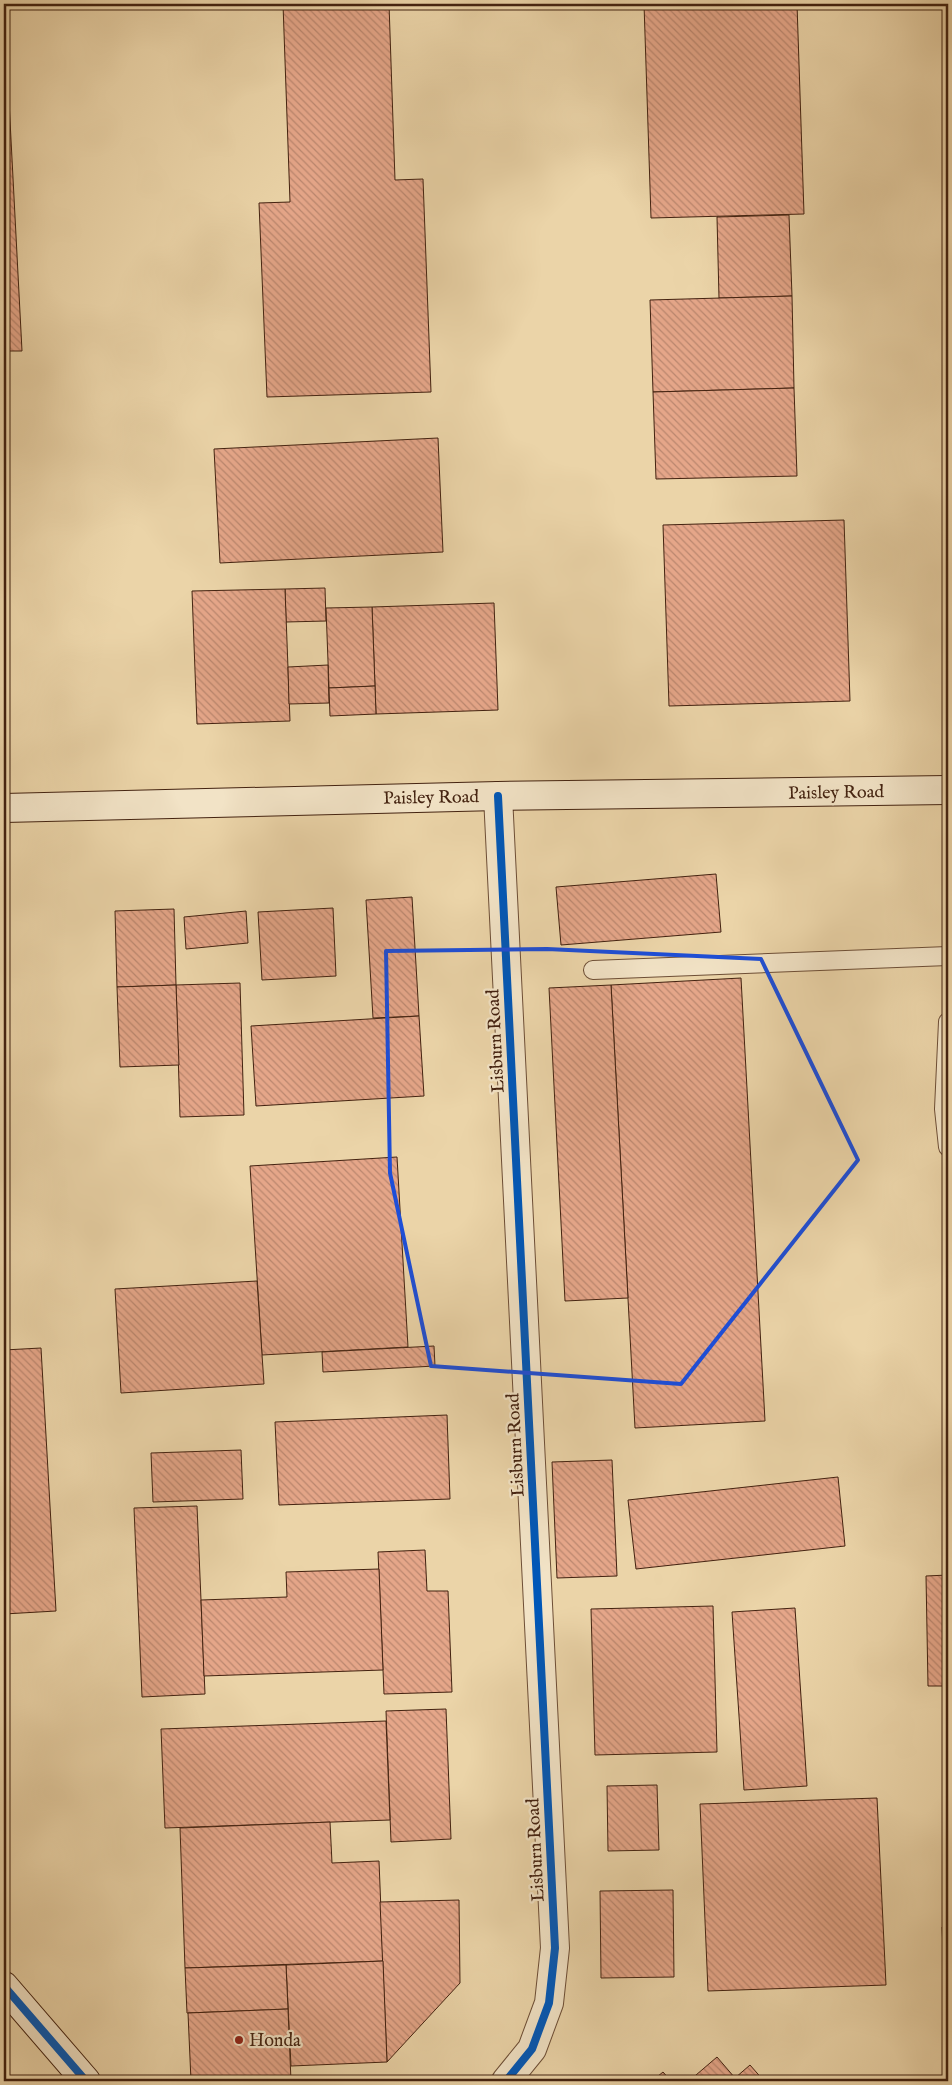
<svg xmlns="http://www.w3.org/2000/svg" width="952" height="2085" viewBox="0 0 952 2085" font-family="'IM FELL English',serif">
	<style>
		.building { fill: url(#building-back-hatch); stroke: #432210 }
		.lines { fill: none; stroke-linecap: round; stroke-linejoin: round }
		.lane-casing { stroke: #6d4e36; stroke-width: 20 }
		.street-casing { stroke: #6d4e36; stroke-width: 30 }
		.secondary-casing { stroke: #432210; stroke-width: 30 }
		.lane { stroke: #f2e3c6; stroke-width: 18 }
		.street { stroke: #f2e3c6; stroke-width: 28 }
		.secondary { stroke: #f2e3c6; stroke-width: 28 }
		.cycleway-casing { stroke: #f2e3c6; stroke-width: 11 }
		.cycleway { stroke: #0057b8; stroke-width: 8 }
		.marked { fill: none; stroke: #1d4ed8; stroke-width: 4; stroke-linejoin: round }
		.poi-dot { fill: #8f2418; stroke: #f2e3c6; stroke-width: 2 }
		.labels { text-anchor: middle; stroke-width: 4.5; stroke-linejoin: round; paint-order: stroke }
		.street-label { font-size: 18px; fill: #432210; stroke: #f2e3c6 }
		.poi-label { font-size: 18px; fill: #432210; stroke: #f2e3c6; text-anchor: start }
	</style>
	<defs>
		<pattern id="building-back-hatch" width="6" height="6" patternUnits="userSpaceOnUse" patternTransform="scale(1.25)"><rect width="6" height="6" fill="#e5a689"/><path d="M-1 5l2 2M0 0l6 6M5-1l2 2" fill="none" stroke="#bb876f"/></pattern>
	</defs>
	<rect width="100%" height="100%" fill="#ebd4a8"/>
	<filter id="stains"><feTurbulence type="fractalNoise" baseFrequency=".004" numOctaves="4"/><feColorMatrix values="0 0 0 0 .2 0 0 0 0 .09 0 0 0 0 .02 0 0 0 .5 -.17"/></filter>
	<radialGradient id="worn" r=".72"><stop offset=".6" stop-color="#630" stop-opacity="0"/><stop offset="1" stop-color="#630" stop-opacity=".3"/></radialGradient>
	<g class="building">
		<path d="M283 4H389L395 180 423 179 431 392 267 397 259 203 290 202Z"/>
		<path d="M644 4H797L804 214 651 218Z"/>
		<path d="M4 5 22 351H4Z"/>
		<path d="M789 215 792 296 719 298 717 217Z"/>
		<path d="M792 296 794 388 653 392 650 300Z"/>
		<path d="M794 388 797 476 656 479 653 392Z"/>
		<path d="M438 438 443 552 220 563 214 449Z"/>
		<path d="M844 520 850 701 669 706 663 525Z"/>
		<path d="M325 588 326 621 286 622 285 589Z"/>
		<path d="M285 589 290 721 197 724 192 591Z"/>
		<path d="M494 603 498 710 376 714 372 607Z"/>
		<path d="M372 607 375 686 329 688 326 608Z"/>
		<path d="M328 665 329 703 289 704 288 667Z"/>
		<path d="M375 686 376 714 330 716 329 688Z"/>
		<path d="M716 874 721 932 561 945 556 887Z"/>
		<path d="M412 897 419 1016 373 1018 366 900Z"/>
		<path d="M333 908 336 976 262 980 258 912Z"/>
		<path d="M174 909 176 985 117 987 115 911Z"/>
		<path d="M246 911 248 943 186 949 184 917Z"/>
		<path d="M741 978 765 1421 635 1428 611 985Z"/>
		<path d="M240 983 244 1115 180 1117 176 985Z"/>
		<path d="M176 985 179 1065 120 1067 117 987Z"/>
		<path d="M611 985 628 1298 565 1301 549 988Z"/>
		<path d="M419 1016 424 1096 256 1106 251 1026Z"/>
		<path d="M397 1157 408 1347 262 1355 250 1166Z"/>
		<path d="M257 1281 264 1384 121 1393 115 1289Z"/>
		<path d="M434 1346 435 1366 323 1372 322 1352Z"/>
		<path d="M41 1348 56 1611 4 1614V1350Z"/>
		<path d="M447 1415 450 1499 279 1505 275 1422Z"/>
		<path d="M241 1450 243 1499 153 1502 151 1453Z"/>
		<path d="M612 1460 617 1576 557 1578 552 1462Z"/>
		<path d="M838 1477 845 1546 636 1569 628 1500Z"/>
		<path d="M197 1506 205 1694 142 1697 134 1508Z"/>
		<path d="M425 1550 427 1591H448L452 1692 384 1694 378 1552Z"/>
		<path d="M379 1569 383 1670 204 1676 201 1600 287 1597 286 1572Z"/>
		<path d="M948 1575V1686H928L926 1576Z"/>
		<path d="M713 1606 717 1752 595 1755 591 1609Z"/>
		<path d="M795 1608 807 1786 744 1790 732 1612Z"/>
		<path d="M446 1709 451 1839 391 1842 386 1711Z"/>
		<path d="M386 1721 390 1820 165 1828 161 1729Z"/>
		<path d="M657 1785 659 1850 608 1851 607 1786Z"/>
		<path d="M877 1798 886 1985 708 1991 700 1804Z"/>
		<path d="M330 1822 332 1863 379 1861 383 1961 185 1968 180 1828Z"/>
		<path d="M673 1890 674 1977 601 1978 600 1891Z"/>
		<path d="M459 1900 460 1983 387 2062 380 1902Z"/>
		<path d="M948 1926V2018H946L942 1927Z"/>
		<path d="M383 1961 387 2062 291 2066 286 1965Z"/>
		<path d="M286 1965 288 2009 187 2013 185 1968Z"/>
		<path d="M288 2009 291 2081H191L188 2013Z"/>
		<path d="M717 2057 735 2078 750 2065 764 2081H689Z"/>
		<path d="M663 2072 671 2081H652Z"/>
	</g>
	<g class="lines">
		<defs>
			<g id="lane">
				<path d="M593 970 948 956"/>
				<path d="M948 1022 944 1109 948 1147"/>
			</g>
			<path id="street" d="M498 796 555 1948 549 2003 532 2049 506 2081"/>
			<g id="secondary">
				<path d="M4 808 498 796 948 790"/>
				<path d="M4 1986 86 2081"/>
			</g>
		</defs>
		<use href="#lane" class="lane-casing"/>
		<use href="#street" class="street-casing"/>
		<use href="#secondary" class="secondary-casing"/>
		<use href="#lane" class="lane"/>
		<use href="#street" class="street"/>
		<use href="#secondary" class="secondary"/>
		<defs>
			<g id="cycleway">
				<path d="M498 796 555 1948 549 2003 532 2049 506 2081"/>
				<path d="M4 1986 86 2081"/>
			</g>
		</defs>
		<use href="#cycleway" class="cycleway-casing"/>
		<use href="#cycleway" class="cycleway"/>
	</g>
	<path class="marked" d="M547 949 761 959 858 1160 681 1384 431 1366 390 1173 386 951Z"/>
	<circle class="poi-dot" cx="239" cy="2040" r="5"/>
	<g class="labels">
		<g class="street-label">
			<text transform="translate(836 792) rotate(-1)" y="6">Paisley Road</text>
			<text transform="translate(431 797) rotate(-1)" y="6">Paisley Road</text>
			<text transform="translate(495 1041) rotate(-93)" y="6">Lisburn Road</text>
			<text transform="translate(515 1445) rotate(-93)" y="6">Lisburn Road</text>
			<text transform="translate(535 1850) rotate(-93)" y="6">Lisburn Road</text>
		</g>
		<g class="poi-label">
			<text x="249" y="2046">Honda</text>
		</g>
	</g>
	<rect width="952" height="2085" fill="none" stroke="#ebd4a8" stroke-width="20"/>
	<rect x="5" y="5" width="942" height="2075" fill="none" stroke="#432210" stroke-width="2.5"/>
	<rect x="10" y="10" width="932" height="2065" fill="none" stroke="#432210"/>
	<rect width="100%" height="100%" filter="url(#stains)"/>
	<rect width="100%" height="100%" fill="url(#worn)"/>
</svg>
